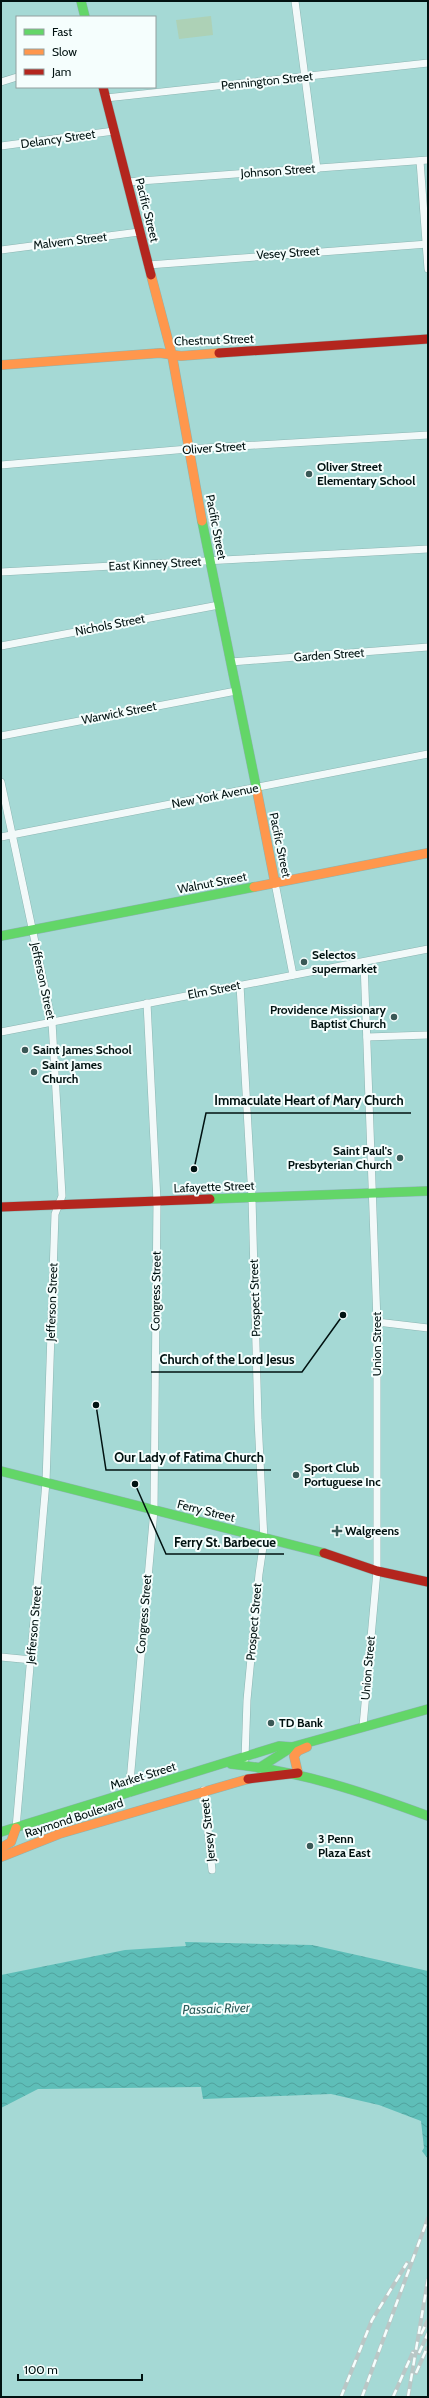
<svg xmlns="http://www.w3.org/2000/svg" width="429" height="2398" viewBox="0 0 429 2398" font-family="Cabin,sans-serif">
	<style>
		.grass { fill: #add1b6 }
		.water { fill: url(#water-waves) }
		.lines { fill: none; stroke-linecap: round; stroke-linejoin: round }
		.street-casing { stroke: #8cb5b2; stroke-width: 8 }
		.fast-casing { stroke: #8cb5b2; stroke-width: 10 }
		.slow-casing { stroke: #8cb5b2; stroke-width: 10 }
		.jam-casing { stroke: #8cb5b2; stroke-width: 10 }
		.street { stroke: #f2f9f9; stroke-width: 7 }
		.fast { stroke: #63d668; stroke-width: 9 }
		.slow { stroke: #ff974d; stroke-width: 9 }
		.jam { stroke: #b3261e; stroke-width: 9 }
		.rail-casing { stroke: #b9c7c6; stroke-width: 4 }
		.rail { stroke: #f5fefd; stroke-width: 2.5; stroke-dasharray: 8; stroke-linecap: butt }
		.poi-dot { fill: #3a5856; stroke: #f5fefd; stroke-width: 1.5 }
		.labels { text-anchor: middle; stroke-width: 4; stroke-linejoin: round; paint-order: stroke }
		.street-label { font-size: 12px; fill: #011211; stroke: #f5fefd }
		.poi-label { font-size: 12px; font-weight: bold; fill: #011211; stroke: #f5fefd; text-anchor: start }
		.water-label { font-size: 13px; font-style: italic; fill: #2e5e5b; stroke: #f5fefd }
		.leader { fill: none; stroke: #011211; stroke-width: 1.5 }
		.callout-dot { fill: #011211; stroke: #f5fefd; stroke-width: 1.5 }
		.callout-label { font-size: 13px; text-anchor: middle; font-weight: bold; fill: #011211; stroke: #f5fefd; stroke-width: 4; stroke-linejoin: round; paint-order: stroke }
	</style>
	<defs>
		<pattern id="water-waves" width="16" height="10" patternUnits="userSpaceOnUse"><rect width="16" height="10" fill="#5ebeb8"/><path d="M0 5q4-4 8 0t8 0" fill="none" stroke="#50a29d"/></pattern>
	</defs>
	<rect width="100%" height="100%" fill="#a5d9d5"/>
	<path class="grass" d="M211 16 213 35 179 39 176 20Z"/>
	<path class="water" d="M185 1942 312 1945 428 1971V2159L422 2151 424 2148 421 2121 379 2105 331 2094 203 2099 201 2087 38 2089 1 2108V1975L125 1950 186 1946Z"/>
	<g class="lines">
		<defs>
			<g id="street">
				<path d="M295 1 317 169"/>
				<path d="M1 82 17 77"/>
				<path d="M106 98 428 63"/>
				<path d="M1 146 114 131"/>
				<path d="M420 161 428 269"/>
				<path d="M127 182 428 160"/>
				<path d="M1 250 139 232"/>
				<path d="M148 265 428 244"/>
				<path d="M1 465 188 449 428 435"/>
				<path d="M1 572 428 549"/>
				<path d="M1 646 219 605"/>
				<path d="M231 662 428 647"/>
				<path d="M1 736 236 691"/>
				<path d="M1 782 52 1022 62 1196 55 1214 46 1482 16 1828"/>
				<path d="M1 837 428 754"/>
				<path d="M275 883 293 975"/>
				<path d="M240 985 252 1198 258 1420 264 1540 259 1574 247 1700 245 1759"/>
				<path d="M1 1032 428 949"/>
				<path d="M367 1037 428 1035"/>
				<path d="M377 1322 428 1328"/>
				<path d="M1 1657 32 1660"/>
				<path d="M363 1726 377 1571V1322L364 962"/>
				<path d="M204 1790 212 1870"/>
				<path d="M129 1793 154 1510 157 1201 147 1003"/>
			</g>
			<g id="fast">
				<path d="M81 1 85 17"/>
				<path d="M202 521 257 791"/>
				<path d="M1 936 254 887"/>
				<path d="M210 1199 428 1191"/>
				<path d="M1 1471 324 1553"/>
				<path d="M231 1764C300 1771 363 1792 428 1816"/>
				<path d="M259 1768 292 1747 428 1709"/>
				<path d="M1 1832 279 1746 292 1747"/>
			</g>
			<g id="slow">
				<path d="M151 275 172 355 202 521"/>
				<path d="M1 365 160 353 181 356 219 353"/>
				<path d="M257 791 275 883"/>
				<path d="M254 887 428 853"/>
				<path d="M298 1773 294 1756 298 1751 307 1747"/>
				<path d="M1 1848 11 1842 16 1828"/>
				<path d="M1 1857 59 1834 248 1779"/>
			</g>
			<g id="jam">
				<path d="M103 87 151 275"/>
				<path d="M219 353 428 339"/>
				<path d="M1 1207 210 1199"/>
				<path d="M324 1553 377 1571 428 1582"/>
				<path d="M248 1779 298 1773"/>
			</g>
		</defs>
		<use href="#street" class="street-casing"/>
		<use href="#fast" class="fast-casing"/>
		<use href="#slow" class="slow-casing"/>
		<use href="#jam" class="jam-casing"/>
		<use href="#street" class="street"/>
		<use href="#fast" class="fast"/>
		<use href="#slow" class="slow"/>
		<use href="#jam" class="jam"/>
		<defs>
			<g id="rail">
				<path d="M421 2334 428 2320"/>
				<path d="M419 2353 428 2333"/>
				<path d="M416 2373 427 2348"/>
				<path d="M341 2397 372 2320 407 2263"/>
				<path d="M362 2397 428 2218"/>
				<path d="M393 2397 413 2352"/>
				<path d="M408 2397 428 2279"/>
			</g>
		</defs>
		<use href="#rail" class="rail-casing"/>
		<use href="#rail" class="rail"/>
	</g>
	<g class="poi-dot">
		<circle cx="309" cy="474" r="4"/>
		<circle cx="304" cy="962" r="4"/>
		<circle cx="394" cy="1017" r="4"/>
		<circle cx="25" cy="1050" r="4"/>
		<circle cx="34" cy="1072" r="4"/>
		<circle cx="400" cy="1158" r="4"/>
		<circle cx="296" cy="1475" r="4"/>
		<path d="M335 1525h4v4h4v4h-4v4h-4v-4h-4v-4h4z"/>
		<circle cx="271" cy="1723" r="4"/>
		<circle cx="310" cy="1846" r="4"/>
	</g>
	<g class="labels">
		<g class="street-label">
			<text transform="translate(267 81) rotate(-6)" y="4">Pennington Street</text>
			<text transform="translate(58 139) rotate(-8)" y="4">Delancy Street</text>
			<text transform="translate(278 171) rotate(-4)" y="4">Johnson Street</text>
			<text transform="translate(147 210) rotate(76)" y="4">Pacific Street</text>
			<text transform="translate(70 241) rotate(-7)" y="4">Malvern Street</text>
			<text transform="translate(288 253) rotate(-4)" y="4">Vesey Street</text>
			<text transform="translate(214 340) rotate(-2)" y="4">Chestnut Street</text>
			<text transform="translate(214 448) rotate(-4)" y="4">Oliver Street</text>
			<text transform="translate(216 527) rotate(79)" y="4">Pacific Street</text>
			<text transform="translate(155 564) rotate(-3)" y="4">East Kinney Street</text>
			<text transform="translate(110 625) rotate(-11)" y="4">Nichols Street</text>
			<text transform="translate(329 655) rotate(-4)" y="4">Garden Street</text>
			<text transform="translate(119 713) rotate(-11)" y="4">Warwick Street</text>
			<text transform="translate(215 796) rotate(-11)" y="4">New York Avenue</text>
			<text transform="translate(280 845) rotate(78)" y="4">Pacific Street</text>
			<text transform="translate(212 883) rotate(-11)" y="4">Walnut Street</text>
			<text transform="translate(43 981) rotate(78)" y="4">Jefferson Street</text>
			<text transform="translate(214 990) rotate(-11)" y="4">Elm Street</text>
			<text transform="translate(214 1187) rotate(-2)" y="4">Lafayette Street</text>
			<text transform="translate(156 1291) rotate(-89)" y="4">Congress Street</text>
			<text transform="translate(255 1298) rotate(-92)" y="4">Prospect Street</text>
			<text transform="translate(52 1302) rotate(-88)" y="4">Jefferson Street</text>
			<text transform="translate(377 1344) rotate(-90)" y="4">Union Street</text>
			<text transform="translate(206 1511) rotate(14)" y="4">Ferry Street</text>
			<text transform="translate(144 1614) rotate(-85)" y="4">Congress Street</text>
			<text transform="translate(254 1622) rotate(-85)" y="4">Prospect Street</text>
			<text transform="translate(34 1625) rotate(-85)" y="4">Jefferson Street</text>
			<text transform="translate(368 1668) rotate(-85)" y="4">Union Street</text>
			<text transform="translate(143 1776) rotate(-17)" y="4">Market Street</text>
			<text transform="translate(74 1818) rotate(-18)" y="4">Raymond Boulevard</text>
			<text transform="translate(208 1830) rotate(-96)" y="4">Jersey Street</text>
		</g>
		<g class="poi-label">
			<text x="317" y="471">Oliver Street<tspan x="317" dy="14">Elementary School</tspan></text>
			<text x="312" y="959">Selectos<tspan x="312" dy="14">supermarket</tspan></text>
			<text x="386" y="1014" text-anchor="end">Providence Missionary<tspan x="386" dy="14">Baptist Church</tspan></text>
			<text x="33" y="1054">Saint James School</text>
			<text x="42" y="1069">Saint James<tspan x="42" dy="14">Church</tspan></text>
			<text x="392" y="1155" text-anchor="end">Saint Paul's<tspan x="392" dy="14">Presbyterian Church</tspan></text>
			<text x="304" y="1472">Sport Club<tspan x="304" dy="14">Portuguese Inc</tspan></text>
			<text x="345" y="1535">Walgreens</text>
			<text x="279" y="1727">TD Bank</text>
			<text x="318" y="1843">3 Penn<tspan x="318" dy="14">Plaza East</tspan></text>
		</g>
		<g class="water-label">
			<text transform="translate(216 2008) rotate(-2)" y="5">Passaic River</text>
		</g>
	</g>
	<path class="leader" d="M194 1169L206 1113H411M343 1315L302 1372H151M96 1405L106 1470H271M135 1484L166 1554H284"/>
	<g class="callout-dot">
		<circle cx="194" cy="1169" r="4"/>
		<circle cx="343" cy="1315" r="4"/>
		<circle cx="96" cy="1405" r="4"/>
		<circle cx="135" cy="1484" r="4"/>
	</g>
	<g class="callout-label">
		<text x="309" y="1105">Immaculate Heart of Mary Church</text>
		<text x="227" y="1364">Church of the Lord Jesus</text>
		<text x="189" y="1462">Our Lady of Fatima Church</text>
		<text x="225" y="1547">Ferry St. Barbecue</text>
	</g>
	<rect width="429" height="2398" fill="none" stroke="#011211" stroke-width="4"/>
	<rect x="16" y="16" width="140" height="72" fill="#f5fefd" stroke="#93a09f"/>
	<rect x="24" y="29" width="20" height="6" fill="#63d668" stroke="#93a09f"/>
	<text x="52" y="36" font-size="12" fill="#011211">Fast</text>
	<rect x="24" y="49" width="20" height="6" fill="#ff974d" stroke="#93a09f"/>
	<text x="52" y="56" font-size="12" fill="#011211">Slow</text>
	<rect x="24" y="69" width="20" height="6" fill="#b3261e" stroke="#93a09f"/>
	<text x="52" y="76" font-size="12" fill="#011211">Jam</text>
	<path d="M18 2374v6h124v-6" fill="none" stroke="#011211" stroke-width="2"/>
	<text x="24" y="2374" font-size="12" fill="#011211" stroke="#f5fefd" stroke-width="3" paint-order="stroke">100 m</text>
</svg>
